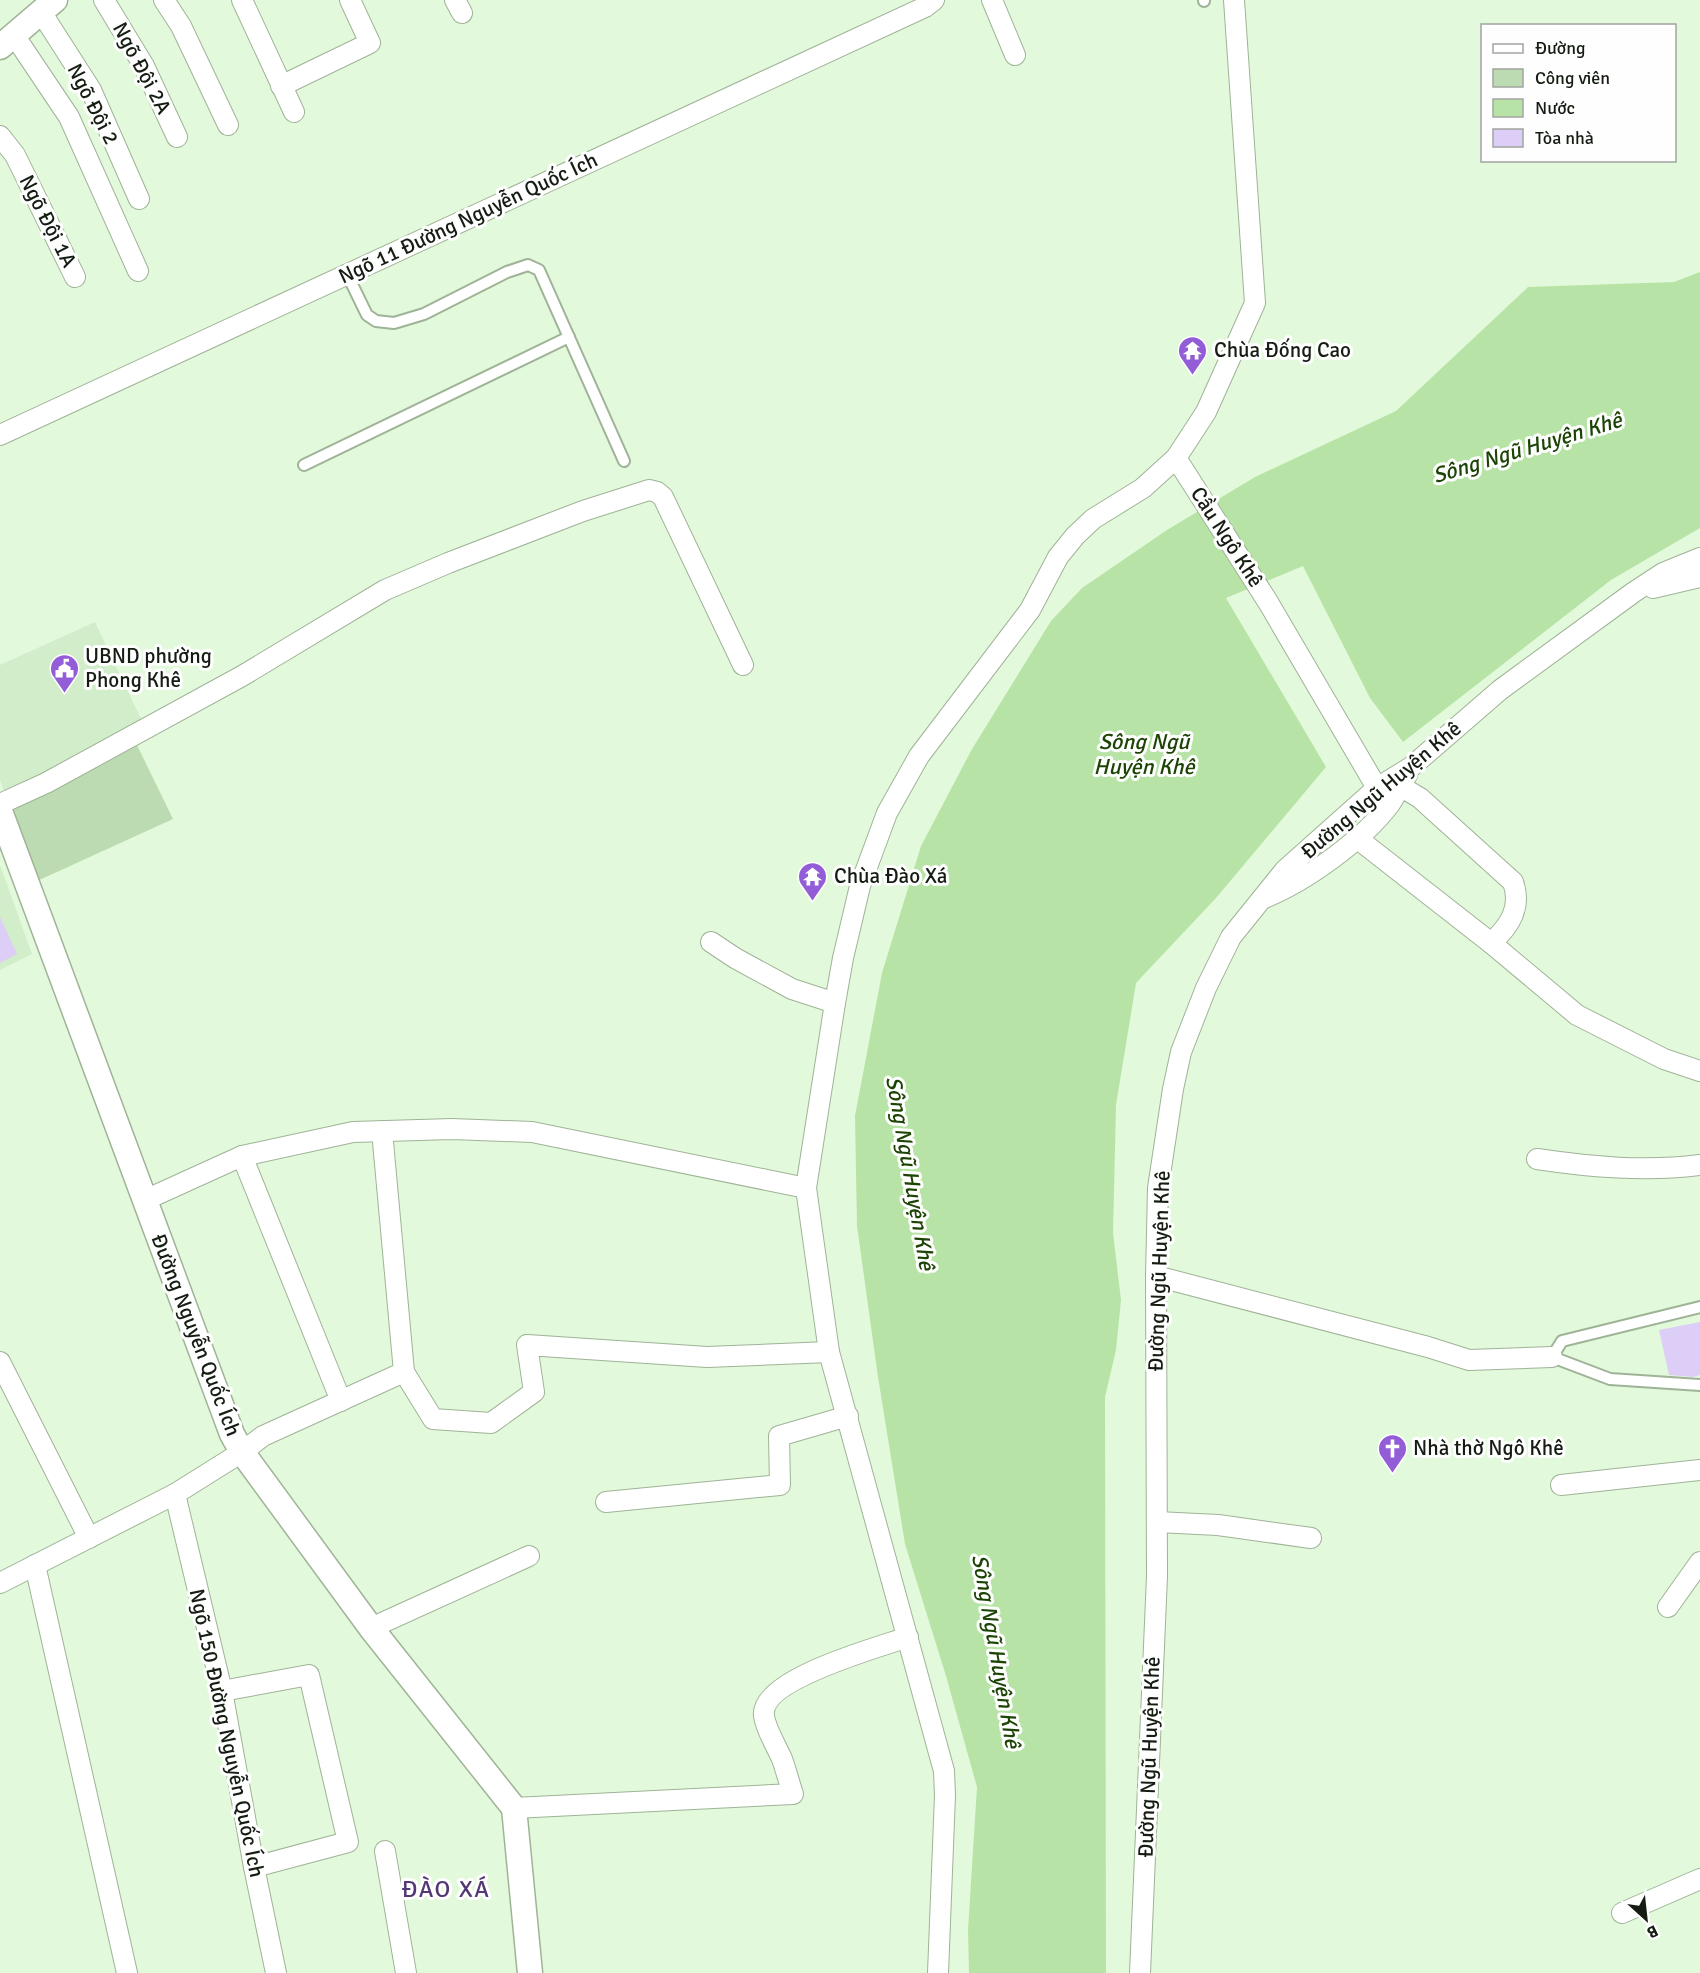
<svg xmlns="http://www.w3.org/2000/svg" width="1700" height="1973" viewBox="0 0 1700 1973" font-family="Signika,sans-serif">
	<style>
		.built { fill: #d2edc9 }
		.green { fill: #bddbb2 }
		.water { fill: #b7e4a6 }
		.building { fill: #dccef6 }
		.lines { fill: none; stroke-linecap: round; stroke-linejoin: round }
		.service-casing { stroke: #9fb397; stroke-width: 14 }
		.minor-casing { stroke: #9fb397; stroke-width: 22 }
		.tertiary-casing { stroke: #9fb397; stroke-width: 27 }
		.service { stroke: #fff; stroke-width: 10 }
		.minor { stroke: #fff; stroke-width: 20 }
		.tertiary { stroke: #fff; stroke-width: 24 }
		.labels { text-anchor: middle; stroke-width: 6; stroke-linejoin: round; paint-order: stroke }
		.street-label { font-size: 21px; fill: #151d13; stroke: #fefefe }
		.poi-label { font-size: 21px; fill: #151d13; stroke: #fefefe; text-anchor: start }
		.water-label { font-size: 22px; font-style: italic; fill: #1c4405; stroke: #fefefe }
		.quarter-label { font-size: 24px; letter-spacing: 1.5px; fill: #523874; stroke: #fefefe }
	</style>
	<rect width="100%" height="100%" fill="#e3f9db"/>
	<g class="built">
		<path d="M95 622 142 721 5 793 0 780V665Z"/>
		<path d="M0 865 32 954 0 970Z"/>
	</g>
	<path class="green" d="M134 739 173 819 35 882 7 805Z"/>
	<path class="water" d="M1700 272V528L1611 580 1403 742 1370 698 1303 566 1226 598 1326 767 1216 898 1136 983 1116 1105 1113 1233 1121 1300 1116 1350 1105 1397 1106 1973H969L968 1930 977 1787 946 1676 905 1544 878 1377 857 1226 855 1116 882 973 921 846 972 749 1051 621 1082 588 1167 530 1255 477 1396 411 1528 287 1674 282Z"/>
	<g class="building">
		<path d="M0 917 17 954 0 963Z"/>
		<path d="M1700 1322V1375L1693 1377 1669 1375 1659 1330Z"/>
	</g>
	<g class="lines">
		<defs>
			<g id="service">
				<path d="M1204 1V0"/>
				<path d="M347 274 367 315 376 321 394 323 424 314 507 272 528 265 539 270 624 461"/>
				<path d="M304 465 569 337"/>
				<path d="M1700 1307 1562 1341 1552 1357 1610 1379 1700 1385"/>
			</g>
			<g id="minor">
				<path d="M104 0 144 66 177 137"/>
				<path d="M164 0 181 26 228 125"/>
				<path d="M242 0 294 112"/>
				<path d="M455 0 462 13"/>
				<path d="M992 0 1015 55"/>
				<path d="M41 12 91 90 139 199"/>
				<path d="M14 35 69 117 138 271"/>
				<path d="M281 86 370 43 350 0"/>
				<path d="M0 136 15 155 75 277"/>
				<path d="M0 435 925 7 934 0"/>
				<path d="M1176 458 1268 602 1377 788"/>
				<path d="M1653 588 1700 577"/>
				<path d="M1400 786 1420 798 1513 882C1522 907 1510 926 1491 943"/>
				<path d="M0 804 46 783 242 676 385 590 448 563 583 511 649 490 657 492 663 497 743 665"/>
				<path d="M1358 839 1491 943 1577 1015 1664 1059 1700 1071"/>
				<path d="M1264 898C1305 882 1363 840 1390 804 1396 795 1401 784 1407 775"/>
				<path d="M711 942 735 958 792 989 835 1003"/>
				<path d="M382 1131 404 1372"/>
				<path d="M242 1156 341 1401"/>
				<path d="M1537 1159C1591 1167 1645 1172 1700 1165"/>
				<path d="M145 1200 242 1156 353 1132 452 1129 532 1132 806 1188"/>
				<path d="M1156 1276 1428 1347 1469 1360 1552 1357"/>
				<path d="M0 1362 89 1538"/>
				<path d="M1561 1485 1700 1470"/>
				<path d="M175 1494 222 1691 254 1867 276 1973"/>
				<path d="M606 1502 780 1485 779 1436 848 1416"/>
				<path d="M1157 1522 1218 1525 1311 1538"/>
				<path d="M35 1565 127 1973"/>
				<path d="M0 1583 175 1494 242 1452 263 1436 404 1372 433 1419 491 1423 534 1392 527 1345 707 1357 829 1352"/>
				<path d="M1668 1607 1700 1562"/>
				<path d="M371 1628 529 1556"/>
				<path d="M222 1691 309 1675 348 1842 254 1867"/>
				<path d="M514 1808 793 1794C789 1782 786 1770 782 1759 776 1745 766 1730 764 1716 759 1679 880 1647 908 1637"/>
				<path d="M385 1851 406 1973"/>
				<path d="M1622 1913 1700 1879"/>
				<path d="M938 1973 945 1795 944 1771 829 1352 806 1188 835 1003 843 958 860 886 887 813 919 756 1030 610 1058 557 1075 536 1093 519 1143 488 1176 458 1206 412 1255 303 1234 0"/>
				<path d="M1140 1973 1157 1576 1156 1276 1158 1188 1173 1089 1181 1052 1206 988 1231 937 1285 870 1377 788 1411 767 1500 690 1634 592 1663 573 1700 558"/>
			</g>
			<g id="tertiary">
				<path d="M0 47 55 0"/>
				<path d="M0 811 232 1434 242 1452 371 1628 514 1808 530 1973"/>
			</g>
		</defs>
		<use href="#service" class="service-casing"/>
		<use href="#minor" class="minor-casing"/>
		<use href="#tertiary" class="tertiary-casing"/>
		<use href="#service" class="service"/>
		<use href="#minor" class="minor"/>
		<use href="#tertiary" class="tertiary"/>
	</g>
	<defs>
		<symbol id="temple-pin" viewBox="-11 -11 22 30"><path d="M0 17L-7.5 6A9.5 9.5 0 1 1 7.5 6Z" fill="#925dd6" stroke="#fefefe"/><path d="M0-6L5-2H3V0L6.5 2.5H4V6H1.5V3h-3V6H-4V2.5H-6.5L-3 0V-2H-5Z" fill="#fff"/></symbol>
		<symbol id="civic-pin" viewBox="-11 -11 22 30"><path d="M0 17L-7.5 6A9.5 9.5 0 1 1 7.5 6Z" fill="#925dd6" stroke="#fefefe"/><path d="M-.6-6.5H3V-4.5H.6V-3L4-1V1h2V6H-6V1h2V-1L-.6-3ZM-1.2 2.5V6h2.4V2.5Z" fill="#fff"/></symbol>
		<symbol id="church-pin" viewBox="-11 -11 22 30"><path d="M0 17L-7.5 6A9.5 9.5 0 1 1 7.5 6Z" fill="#925dd6" stroke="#fefefe"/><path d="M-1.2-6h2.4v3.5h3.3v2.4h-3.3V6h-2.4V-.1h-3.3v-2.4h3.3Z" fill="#fff"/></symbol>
	</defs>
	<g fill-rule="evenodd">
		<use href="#temple-pin" x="1176" y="334" width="33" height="45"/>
		<use href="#civic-pin" x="48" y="652" width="33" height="45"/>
		<use href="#temple-pin" x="796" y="860" width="33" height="45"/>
		<use href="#church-pin" x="1376" y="1432" width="33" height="45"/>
	</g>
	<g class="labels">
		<g class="street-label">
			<text transform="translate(142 68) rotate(62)" y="7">Ngõ Đội 2A</text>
			<text transform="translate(93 104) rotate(63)" y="7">Ngõ Đội 2</text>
			<text transform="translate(468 218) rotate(-25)" y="7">Ngõ 11 Đường Nguyễn Quốc Ích</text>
			<text transform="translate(48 221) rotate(63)" y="7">Ngõ Đội 1A</text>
			<text transform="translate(1227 537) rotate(57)" y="7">Cầu Ngô Khê</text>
			<text transform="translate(1381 790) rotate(-40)" y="7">Đường Ngũ Huyện Khê</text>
			<text transform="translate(1159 1271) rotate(-88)" y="7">Đường Ngũ Huyện Khê</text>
			<text transform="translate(196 1335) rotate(69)" y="7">Đường Nguyễn Quốc Ích</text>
			<text transform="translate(227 1733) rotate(78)" y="7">Ngõ 150 Đường Nguyễn Quốc Ích</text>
			<text transform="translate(1149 1757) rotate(-88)" y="7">Đường Ngũ Huyện Khê</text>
		</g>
		<g class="poi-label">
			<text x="1214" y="357">Chùa Đống Cao</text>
			<text x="85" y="663">UBND phường<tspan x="85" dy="24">Phong Khê</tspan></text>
			<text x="834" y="883">Chùa Đào Xá</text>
			<text x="1413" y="1455">Nhà thờ Ngô Khê</text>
		</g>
		<g class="water-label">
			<text transform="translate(1527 447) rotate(-17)" y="8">Sông Ngũ Huyện Khê</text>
			<text x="1144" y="749">Sông Ngũ<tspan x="1144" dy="25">Huyện Khê</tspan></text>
			<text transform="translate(911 1173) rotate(80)" y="8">Sông Ngũ Huyện Khê</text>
			<text transform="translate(997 1651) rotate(80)" y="8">Sông Ngũ Huyện Khê</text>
		</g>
		<g class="quarter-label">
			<text x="446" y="1897">ĐÀO XÁ</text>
		</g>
	</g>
	<rect x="1481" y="24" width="195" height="138" fill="#fefefe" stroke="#a1a4a0" stroke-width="1.5"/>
	<rect x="1493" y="44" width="30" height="9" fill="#ffffff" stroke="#a1a4a0" stroke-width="1.5"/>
	<text x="1535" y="54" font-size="18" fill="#151d13">Đường</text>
	<rect x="1493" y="69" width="30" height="18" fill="#bddbb2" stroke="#a1a4a0" stroke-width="1.5"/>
	<text x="1535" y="84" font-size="18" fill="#151d13">Công viên</text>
	<rect x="1493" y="99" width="30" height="18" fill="#b7e4a6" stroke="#a1a4a0" stroke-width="1.5"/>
	<text x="1535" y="114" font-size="18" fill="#151d13">Nước</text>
	<rect x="1493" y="129" width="30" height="18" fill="#dccef6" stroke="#a1a4a0" stroke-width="1.5"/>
	<text x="1535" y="144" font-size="18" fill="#151d13">Tòa nhà</text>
	<g transform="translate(1646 1919) rotate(153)" stroke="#fefefe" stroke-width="4.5" paint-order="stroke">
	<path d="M0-4.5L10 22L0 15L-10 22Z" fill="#151d13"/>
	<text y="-9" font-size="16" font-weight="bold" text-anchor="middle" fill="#151d13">B</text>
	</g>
</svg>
